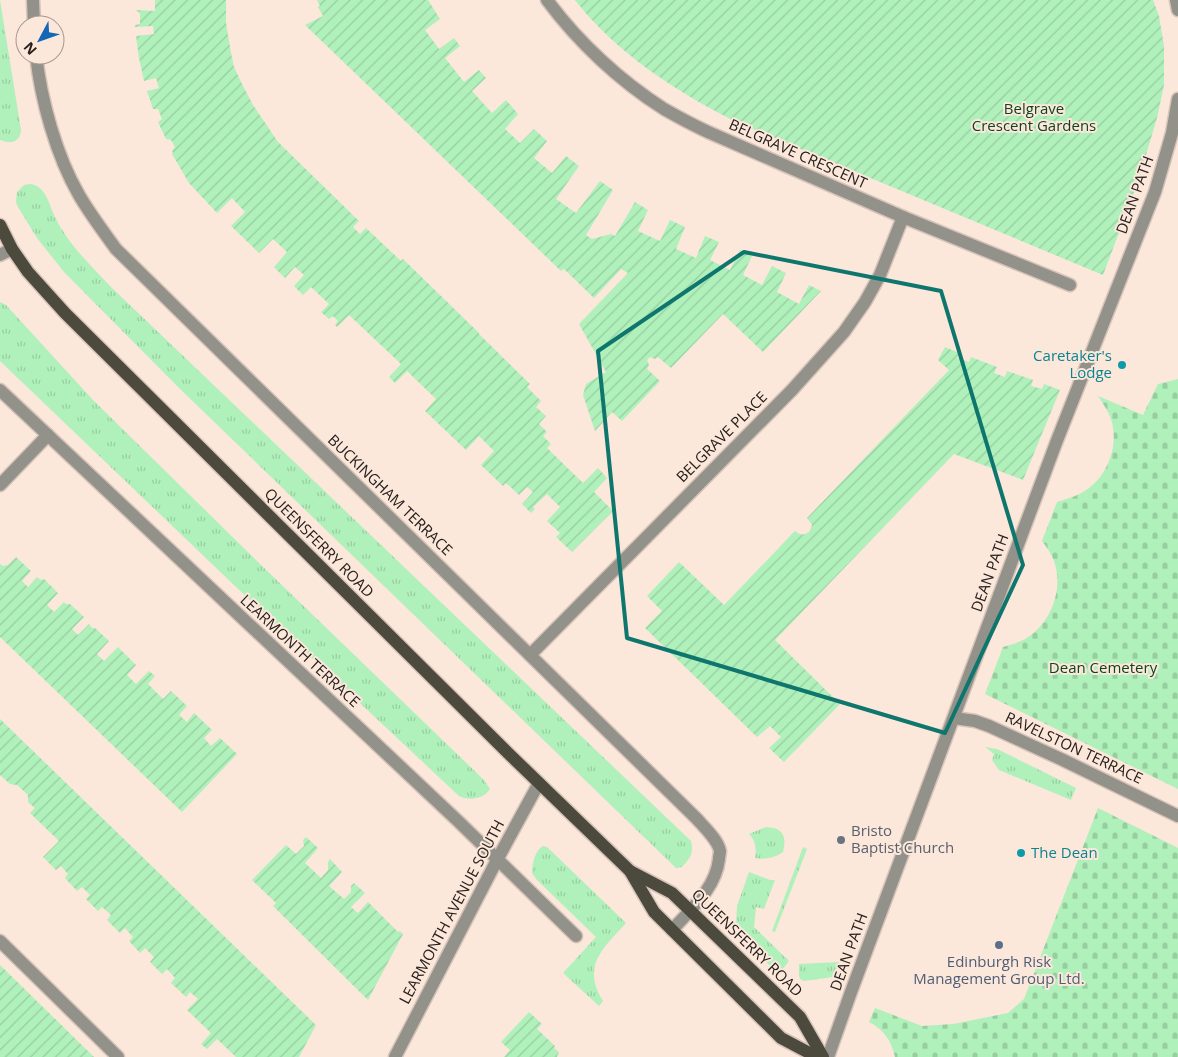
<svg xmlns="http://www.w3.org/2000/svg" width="1178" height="1057" viewBox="0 0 1178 1057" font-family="'Open Sans',sans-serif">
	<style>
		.grass { fill: url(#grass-tufts) }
		.cemetery { fill: url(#cemetery-stones) }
		.garden { fill: url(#garden-furrows) }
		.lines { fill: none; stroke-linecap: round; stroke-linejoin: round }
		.minor-casing { stroke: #d6c3b9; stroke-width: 15 }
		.major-casing { stroke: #d6c3b9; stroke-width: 15 }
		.minor { stroke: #92928a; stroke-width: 12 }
		.major { stroke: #4b4a3c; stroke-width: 12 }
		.marked { fill: none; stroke: #0f766e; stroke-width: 4; stroke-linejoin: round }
		.culture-dot { fill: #0f9aa8; stroke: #fce7db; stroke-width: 2 }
		.worship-dot { fill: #6b7280; stroke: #fce7db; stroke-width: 2 }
		.service-dot { fill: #5c6f8a; stroke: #fce7db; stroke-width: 2 }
		.labels { text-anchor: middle; stroke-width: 4; stroke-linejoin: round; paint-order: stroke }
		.park-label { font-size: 15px; fill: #0d441e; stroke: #fce7db }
		.street-label { font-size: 15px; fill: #27201c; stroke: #fce7db }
		.culture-label { font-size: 15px; fill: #0d838f; stroke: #fce7db; text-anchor: end }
		.worship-label { font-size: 15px; fill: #5b616d; stroke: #fce7db; text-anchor: start }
		.service-label { font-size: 15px; fill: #4e5e75; stroke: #fce7db }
	</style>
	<defs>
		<pattern id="grass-tufts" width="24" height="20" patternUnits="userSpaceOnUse" patternTransform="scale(1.25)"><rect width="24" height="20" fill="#b0f0bb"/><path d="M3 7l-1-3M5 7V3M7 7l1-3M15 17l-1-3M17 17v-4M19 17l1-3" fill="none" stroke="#97cea0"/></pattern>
		<pattern id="cemetery-stones" width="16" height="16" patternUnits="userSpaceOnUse" patternTransform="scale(1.25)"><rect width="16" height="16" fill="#b0f0bb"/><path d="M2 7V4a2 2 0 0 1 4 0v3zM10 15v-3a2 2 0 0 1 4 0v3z" fill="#97cea0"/></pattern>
		<pattern id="garden-furrows" width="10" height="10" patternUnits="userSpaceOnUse" patternTransform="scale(1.25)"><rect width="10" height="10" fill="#b0f0bb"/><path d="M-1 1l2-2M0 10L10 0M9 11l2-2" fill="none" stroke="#97cea0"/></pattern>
	</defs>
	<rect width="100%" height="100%" fill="#fce7db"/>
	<g class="grass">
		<path d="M0 0 21 130C20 143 10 144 0 140Z"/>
		<path d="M30 184C47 186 49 206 56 219 69 245 92 267 112 288L691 841C694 854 690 858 682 867L676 868 179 388 64 272 37 238 18 207 16 202 17 192 24 185Z"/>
		<path d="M0 302 6 305 93 400 259 563 484 780 490 789C484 799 469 801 459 796L234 585 0 361Z"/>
		<path d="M985 747 997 749 1076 788 1071 800 999 770 992 760 994 754Z"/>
		<path d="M766 827C783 828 787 836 783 852 775 858 765 860 755 858 757 850 755 839 749 834Z"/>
		<path d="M543 846 547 847 626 923C603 949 581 965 603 1001L599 1006 563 973 596 937 537 880 532 873C532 864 535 850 543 846Z"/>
		<path d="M803 847 807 849 775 932 772 931Z"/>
		<path d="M749 872 770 880H775L764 909 756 907 754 927 789 961 783 969 778 971 773 969 739 934 736 926 737 906Z"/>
		<path d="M839 962 833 977 804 981 800 979 799 976V964Z"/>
	</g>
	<g class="cemetery">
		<path d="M1178 379V789L985 694 1003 647C1010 645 1018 643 1025 639 1051 624 1064 589 1054 561 1051 554 1047 547 1042 541L1057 502C1068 499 1080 495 1089 488 1109 473 1119 444 1111 419 1108 411 1103 403 1098 396L1143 415 1158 384Z"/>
		<path d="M1098 808 1178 848V1057H895C891 1040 884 1030 869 1022L875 1008 922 1026 953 1024 1008 1013 1024 999Z"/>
	</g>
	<g class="garden">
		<path d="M155 0H226V23L231 53 234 67 242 84 253 105 278 142 359 221 353 227 360 234 366 228 401 261 403 259 479 333V334L530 384 527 387 541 401 536 407 546 416 539 424 547 432 543 436 551 444 547 448 583 483 598 468 607 478 594 492 613 511 572 552 556 537 560 533 547 521 560 507 547 494 533 507 535 509 531 513 522 504 533 492 527 487 519 495 506 483 503 486 481 465 494 451 479 436 466 450 425 411 436 399 407 371 395 383 389 377 401 364 349 315 337 327 335 325 338 321 333 316 329 319 321 312 329 304 311 287 303 295 294 286 304 275 295 267 285 278 274 267 287 252 273 239 259 253 231 226 245 212 232 198 217 213 189 183 172 154 173 153 172 151 175 147 171 140 166 139 158 122 162 119 158 109H153L147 91 159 88 156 78 144 81 139 58 136 36 154 34 153 26 135 27V25L140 24V13L135 10 155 11Z"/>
		<path d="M317 0H428L440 19 425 30 439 49 454 38 460 46 445 58 464 82 479 70 486 78 472 91 492 113 506 100 518 114 505 129 520 143 534 129 547 141 534 158 552 173 566 156 579 166 556 199 576 213 600 181 613 190 586 235 592 239 611 234 615 236 635 202 648 210 638 231 660 241 670 220 685 227 676 249 696 258 705 236 719 242 710 260 730 270 740 250 752 256 743 275 762 285 772 266 786 273 777 292 799 304 809 285 821 291 763 352 723 314 671 368 658 357 655 359 650 357 647 360 649 365 647 369 660 381 622 421 612 412 595 431 583 395 586 384 606 372 579 324 628 273 621 269 594 298 565 270 563 269 561 271 305 25 323 16 318 7 320 6Z"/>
		<path d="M575 0H1153L1159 16 1164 46V85L1157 118 1137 185 1103 275 736 122C677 92 616 53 575 0Z"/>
		<path d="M945 347 959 353 957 358 969 362 971 357 997 367 994 373 1005 377 1007 371 1033 380 1031 386 1042 389 1044 384 1060 390 1023 480 954 454 775 640 840 704 784 762 769 748 781 737 770 726 757 737 645 628 662 611 647 596 679 562 724 605 795 531C802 537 810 535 812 525L807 518 949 370 938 360Z"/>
		<path d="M16 557 31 571 22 581 28 587 37 577 41 580 44 579 58 593 47 605 54 612 64 602 66 604H70L84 617 72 629 78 635 89 624 92 628H95L109 641 97 654 104 661 118 647 136 665 127 675 136 684 149 671 155 676 148 684 163 699 171 691 187 706 179 715 187 722 194 713 212 730 204 738 211 746 220 738 237 754 182 812 0 637V564L3 566 8 565Z"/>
		<path d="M0 719 316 1025 299 1057H236L217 1039 207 1049 201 1044 211 1033 187 1010 198 999 190 992 186 997 171 983 175 978 167 969 162 974 150 962 154 957 145 948 140 953 129 941 133 937 125 928 120 933 107 920 111 915 102 907 98 911 86 899 90 895 82 887 77 891 65 878 68 874 61 866 56 870 43 857 59 841 30 813 35 808 28 802V795L17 785 10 784 0 775Z"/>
		<path d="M306 837 318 848 305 863 321 878 328 870V862L330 859 342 872 329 886 344 899 351 892V886L354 883 365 893 351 907 358 913 368 902 398 932 400 931 403 934 368 1000 273 906 276 903 252 880 286 845 296 854 304 846 303 840Z"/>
		<path d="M0 965 94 1057H0Z"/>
		<path d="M529 1012 542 1024 537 1029 555 1046 554 1048 559 1052 557 1057H504L510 1050 501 1042Z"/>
	</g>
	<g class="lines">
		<defs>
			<g id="minor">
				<path d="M33 0 34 25"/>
				<path d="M547 0C578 42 620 81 664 109 678 117 693 125 708 132L903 217 1070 285"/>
				<path d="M1176 0 1178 10"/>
				<path d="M36 55C41 100 56 155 79 195 90 214 103 231 116 249L697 819C704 827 718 840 720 851 720 854 719 856 719 859 716 888 691 909 672 930"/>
				<path d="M0 255 12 249"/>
				<path d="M0 390 459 822 576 936"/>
				<path d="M0 485 48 435"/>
				<path d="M530 655 792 390 844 332 865 302 880 275 903 217"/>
				<path d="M954 718 975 721 989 726 1063 760 1178 816"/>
				<path d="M0 941 118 1057"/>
				<path d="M395 1057 497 860 539 783"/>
				<path d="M828 1057 851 992 1056 443 1155 192 1172 133 1178 99"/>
			</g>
			<g id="major">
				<path d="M0 225 12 249 28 272 65 313 508 753 630 871 672 893 800 1017 823 1057"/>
				<path d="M630 871 654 912 781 1038 817 1057"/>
			</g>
		</defs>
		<use href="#minor" class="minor-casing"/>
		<use href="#major" class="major-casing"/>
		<use href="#minor" class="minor"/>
		<use href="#major" class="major"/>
	</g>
	<path class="marked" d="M744 252 941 291 1023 565 945 733 627 638 598 351Z"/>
	<g class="culture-dot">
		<circle cx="1122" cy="365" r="5"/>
		<circle cx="1021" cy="853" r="5"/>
	</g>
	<circle class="worship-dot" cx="841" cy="840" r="5"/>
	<circle class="service-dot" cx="999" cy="945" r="5"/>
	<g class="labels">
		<g class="park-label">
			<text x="1034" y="114">Belgrave<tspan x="1034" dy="17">Crescent Gardens</tspan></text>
			<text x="1103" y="673">Dean Cemetery</text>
		</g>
		<g class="street-label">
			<text transform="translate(798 154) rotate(24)" y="5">BELGRAVE CRESCENT</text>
			<text transform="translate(1135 195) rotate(-70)" y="5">DEAN PATH</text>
			<text transform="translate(722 437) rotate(-45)" y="5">BELGRAVE PLACE</text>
			<text transform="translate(390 495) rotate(44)" y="5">BUCKINGHAM TERRACE</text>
			<text transform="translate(319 543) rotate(45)" y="5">QUEENSFERRY ROAD</text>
			<text transform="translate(990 573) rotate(-70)" y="5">DEAN PATH</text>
			<text transform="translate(300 651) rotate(43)" y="5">LEARMONTH TERRACE</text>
			<text transform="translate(1074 748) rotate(25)" y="5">RAVELSTON TERRACE</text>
			<text transform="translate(452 912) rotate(-62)" y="5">LEARMONTH AVENUE SOUTH</text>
			<text transform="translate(747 943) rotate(44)" y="5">QUEENSFERRY ROAD</text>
			<text transform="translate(849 952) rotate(-70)" y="5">DEAN PATH</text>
		</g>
		<g class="culture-label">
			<text x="1112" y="361">Caretaker's<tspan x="1112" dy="17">Lodge</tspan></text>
			<text x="1031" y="858" text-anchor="start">The Dean</text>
		</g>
		<g class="worship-label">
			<text x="851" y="836">Bristo<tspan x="851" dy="17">Baptist Church</tspan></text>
		</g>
		<g class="service-label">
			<text x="999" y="967">Edinburgh Risk<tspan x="999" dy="17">Management Group Ltd.</tspan></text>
		</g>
	</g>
	<g transform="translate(40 40) rotate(229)"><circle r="24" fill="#fce7db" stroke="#a7978f"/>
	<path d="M0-4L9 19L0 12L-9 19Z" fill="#1467b5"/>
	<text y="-8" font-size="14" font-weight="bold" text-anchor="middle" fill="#27201c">N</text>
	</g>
</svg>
